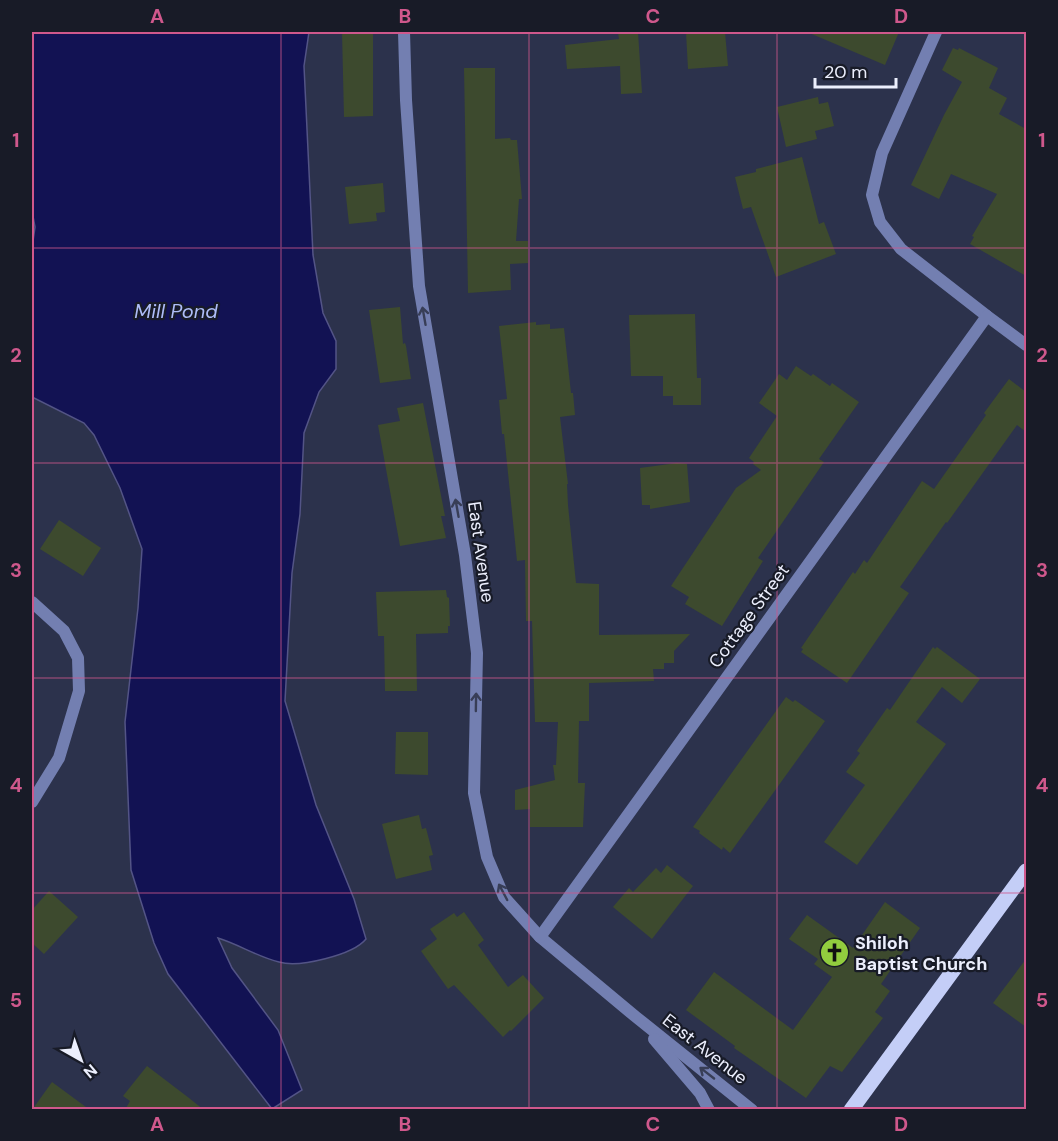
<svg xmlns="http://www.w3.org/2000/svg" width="1058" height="1141" viewBox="0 0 1058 1141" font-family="'DM Sans',sans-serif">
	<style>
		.water { fill: #121253; stroke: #535486; stroke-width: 1.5 }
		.building { fill: #3d4a2e }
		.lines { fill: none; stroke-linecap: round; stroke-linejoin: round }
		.street { stroke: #737fb1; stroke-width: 12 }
		.primary { stroke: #c4cef7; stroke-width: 15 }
		.oneway { stroke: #383e57 }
		.grid { fill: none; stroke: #cf588c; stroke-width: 1.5; stroke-opacity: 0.55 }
		.labels { text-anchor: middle; stroke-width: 4.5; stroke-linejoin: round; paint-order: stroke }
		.street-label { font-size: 18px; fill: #eceffd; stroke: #181b27 }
		.poi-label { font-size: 18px; font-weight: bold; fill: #eceffd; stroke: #181b27; text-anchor: start }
		.water-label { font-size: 20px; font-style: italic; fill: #aebdf8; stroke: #181b27 }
		.neatline { fill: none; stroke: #cf588c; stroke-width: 2 }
		.grid-label { font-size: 20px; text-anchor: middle; font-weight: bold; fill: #cf588c }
	</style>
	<rect width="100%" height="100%" fill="#2c324c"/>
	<path class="water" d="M32 32H309L304 66 313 255 323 313 336 341V369L319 392 304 433 300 514 292 573 285 701 316 805 354 899 366 939C353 955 299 968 279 962 258 957 238 944 218 938L232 968 278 1030 302 1090 272 1109 168 974 154 943 131 870 125 722 138 608 142 549 120 488 94 435 84 423 32 397V248L35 227 32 211Z"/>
	<g class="building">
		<path d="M342 32H373V116L344 117Z"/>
		<path d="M638 32 642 93 621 94 620 66 567 69 565 45 619 39 618 33Z"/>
		<path d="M686 32H725L728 66 688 69Z"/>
		<path d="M807 32H899L885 65Z"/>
		<path d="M953 48 958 50 959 48 998 68 989 88 1007 98 999 114 1026 129V276L970 244 974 237 972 236 997 194 951 174 939 199 911 185 944 115 962 82 942 70Z"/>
		<path d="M464 68H495V139L510 138 511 140H517L522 199H519L516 241H528V263L510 264 511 290 468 293Z"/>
		<path d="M818 97 819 104 828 102 834 126 815 131 817 139 786 147 777 107Z"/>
		<path d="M802 157 819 224 824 222 836 254 776 277 751 207 743 209 735 177 756 172V169Z"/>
		<path d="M383 183 385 212 376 213 377 221 349 224 345 187Z"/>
		<path d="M400 307 403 344 405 343 406 346 411 379 380 383 369 310Z"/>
		<path d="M695 314 697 378H701V405H673V396H663V376H631L629 315Z"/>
		<path d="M536 322V325L550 324V329L564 328 571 393H573L575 415 560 417 568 484H567L568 505 576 583 599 584V635L690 634 674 651V663H664V669H653L654 681 589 683V721H579L578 783H585L583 827H530V809L515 810V790L555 780 553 765H556L558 722H535L532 621H526L525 560 517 561 504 434H502L499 400 507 399 499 326Z"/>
		<path d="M796 366 811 376 813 374 830 386 832 383 859 402 819 459 824 462 758 558 763 561 722 626 685 604 689 597 671 586 736 488 761 470 753 464 754 462 749 458 777 416 759 403 779 374 787 380Z"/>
		<path d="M1009 379 1026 392V432L1017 425 947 523 946 522 900 587 909 593 847 683 801 652 803 649 801 648 853 572 855 574 864 560 867 563 922 481 934 489 986 415 984 413Z"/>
		<path d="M423 403 445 516H441L446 538 400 546 378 425 400 421 397 408Z"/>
		<path d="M677 463 687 464 690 502 650 509V505H642L640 468Z"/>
		<path d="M59 520 101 548 83 576 40 549Z"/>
		<path d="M446 590 447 597 449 598 450 626H448V633L416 634 417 691H385L384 636H378L376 592Z"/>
		<path d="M933 647 935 649 937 647 980 679 962 703 942 687 916 722 946 744 857 865 824 842 865 785 846 772 860 753 857 751 887 708 890 710Z"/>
		<path d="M786 697 793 702 795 700 825 721 730 853 723 847 722 850 699 833 700 831 693 827Z"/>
		<path d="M396 732H428V775L395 774Z"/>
		<path d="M419 815 422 829 426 828 433 855 429 856 432 870 396 879 382 824Z"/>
		<path d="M667 865 693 886 652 939 613 907 629 888 633 892 656 868 661 873Z"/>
		<path d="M49 891 78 917 44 954 32 943V910Z"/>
		<path d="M885 902 920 928 881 984 890 991 875 1012 883 1018 842 1072 830 1066 806 1098 734 1048 735 1046 686 1010 714 972 793 1030 832 977 814 964 818 959 789 939 807 915 853 948Z"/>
		<path d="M464 912 484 940 478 945 508 987 523 975 544 998 511 1031 510 1030 503 1037 454 985 448 989 421 951 437 939 430 929 454 913 457 917Z"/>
		<path d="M1026 959V1027L993 1003Z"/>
		<path d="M147 1066 189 1098 204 1110H125L130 1101 123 1096Z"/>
		<path d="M52 1082 90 1110H32Z"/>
	</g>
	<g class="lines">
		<g class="street">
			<path d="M404 32 406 100 419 286 465 555 477 653 474 793 487 857 504 897 540 937 636 1017 752 1110"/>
			<path d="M936 32 882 153 872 195 880 222 901 249 987 316 1026 345"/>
			<path d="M32 602 64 631 78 658 79 691 59 758 32 802"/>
			<path d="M540 937 987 316"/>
			<path d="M654 1039 700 1093 709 1110"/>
		</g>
		<path class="primary" d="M851 1110 1026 871"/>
	</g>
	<defs><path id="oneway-shaft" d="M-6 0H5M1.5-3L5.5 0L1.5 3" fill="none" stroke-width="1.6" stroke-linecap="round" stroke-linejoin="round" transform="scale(1.5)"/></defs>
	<g class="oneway">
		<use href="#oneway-shaft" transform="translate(424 316) rotate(-100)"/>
		<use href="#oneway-shaft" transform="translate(457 508) rotate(-100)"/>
		<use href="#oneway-shaft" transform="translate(476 702) rotate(-89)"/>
		<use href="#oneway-shaft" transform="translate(503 892) rotate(-118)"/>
		<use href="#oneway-shaft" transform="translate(707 1073) rotate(-142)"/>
	</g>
	<path class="grid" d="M281 32V1110M529 32V1110M777 32V1110M32 248H1026M32 463H1026M32 678H1026M32 893H1026"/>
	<defs>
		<symbol id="church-disc" viewBox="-11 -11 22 22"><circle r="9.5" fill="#92cd3e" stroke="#181b27"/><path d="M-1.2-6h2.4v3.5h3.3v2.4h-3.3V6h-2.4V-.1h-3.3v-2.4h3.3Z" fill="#111"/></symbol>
	</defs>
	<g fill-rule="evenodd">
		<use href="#church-disc" x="818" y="936" width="33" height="33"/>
	</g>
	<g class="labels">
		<g class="street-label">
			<text transform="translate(481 552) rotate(82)" y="6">East Avenue</text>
			<text transform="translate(749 616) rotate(-54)" y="6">Cottage Street</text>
			<text transform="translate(705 1049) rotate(38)" y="6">East Avenue</text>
		</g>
		<g class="poi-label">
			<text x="855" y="949">Shiloh<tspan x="855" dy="21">Baptist Church</tspan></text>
		</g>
		<g class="water-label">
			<text x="176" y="318">Mill Pond</text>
		</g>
	</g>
	<rect width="1058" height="1141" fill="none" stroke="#181b27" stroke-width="66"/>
	<g transform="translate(81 1060) rotate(140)" stroke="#181b27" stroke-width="4.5" paint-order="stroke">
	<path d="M0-4.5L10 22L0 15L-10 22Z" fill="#eceffd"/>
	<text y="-9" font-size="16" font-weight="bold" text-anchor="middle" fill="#eceffd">N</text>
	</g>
	<path d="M815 78v9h81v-9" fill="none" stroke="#eceffd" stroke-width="3"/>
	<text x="824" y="78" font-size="18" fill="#eceffd" stroke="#181b27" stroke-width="4.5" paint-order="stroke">20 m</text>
	<rect x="33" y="33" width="992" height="1075" class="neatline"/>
	<g class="grid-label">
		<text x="157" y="23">A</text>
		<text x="405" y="23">B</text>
		<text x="653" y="23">C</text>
		<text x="901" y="23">D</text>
		<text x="16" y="147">1</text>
		<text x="1042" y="147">1</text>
		<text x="16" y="362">2</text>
		<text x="1042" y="362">2</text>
		<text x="16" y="577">3</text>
		<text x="1042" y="577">3</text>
		<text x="16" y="792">4</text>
		<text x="1042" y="792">4</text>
		<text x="16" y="1007">5</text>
		<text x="1042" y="1007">5</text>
		<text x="157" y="1131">A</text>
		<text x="405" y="1131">B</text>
		<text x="653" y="1131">C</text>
		<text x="901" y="1131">D</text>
	</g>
</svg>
